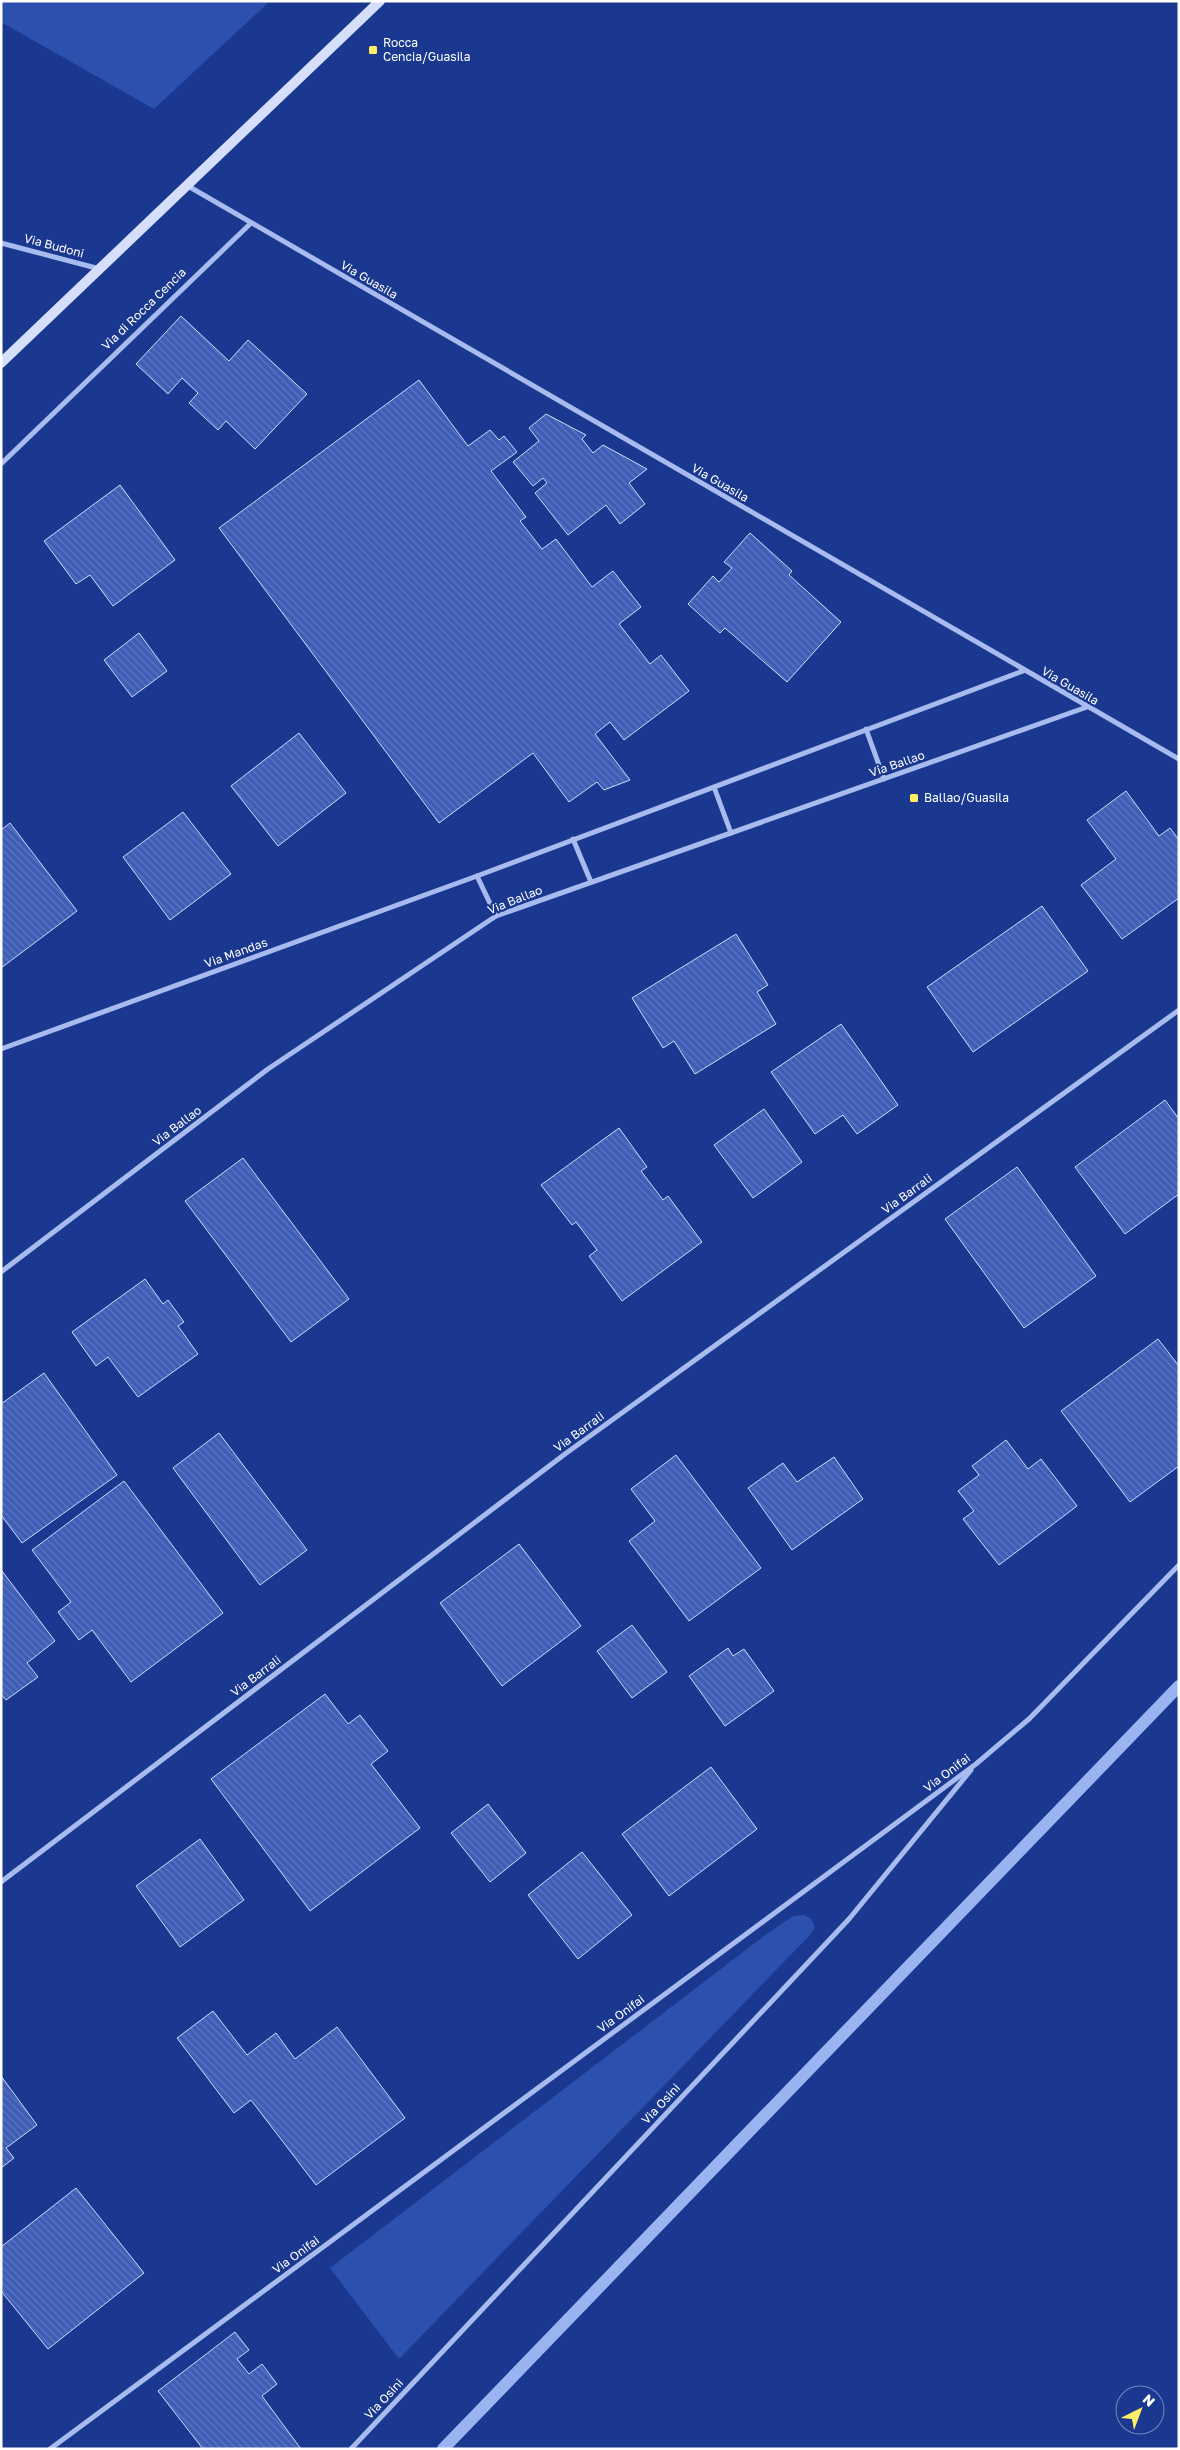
<svg xmlns="http://www.w3.org/2000/svg" width="1180" height="2450" viewBox="0 0 1180 2450" font-family="'Golos Text',sans-serif">
	<style>
		.green { fill: #2c50ae }
		.lines { fill: none; stroke-linecap: round; stroke-linejoin: round }
		.stream { stroke: #9ab3f1; stroke-width: 12 }
		.building { fill: url(#building-back-hatch); stroke: #cedafa }
		.street { stroke: #a7bbef; stroke-width: 5 }
		.secondary { stroke: #d5defa; stroke-width: 10 }
		.poi-dot { fill: #ffee65; stroke: #1a388f; stroke-width: 2 }
		.labels { text-anchor: middle; stroke-width: 4.5; stroke-linejoin: round; paint-order: stroke }
		.poi-label { font-size: 12px; fill: #fff; stroke: #1a388f; text-anchor: start }
		.street-label { font-size: 12px; fill: #fff; stroke: #1a388f }
	</style>
	<defs>
		<pattern id="building-back-hatch" width="6" height="6" patternUnits="userSpaceOnUse" patternTransform="scale(1.25)"><rect width="6" height="6" fill="#3e5eb6"/><path d="M-1 5l2 2M0 0l6 6M5-1l2 2" fill="none" stroke="#5b76c1"/></pattern>
	</defs>
	<rect width="100%" height="100%" fill="#1a388f"/>
	<g class="green">
		<path d="M1 1H270L154 109 1 22Z"/>
		<path d="M804 1915 811 1919 815 1926 811 1934 399 2359 330 2268 764 1936 793 1916Z"/>
	</g>
	<g class="lines">
		<path class="stream" d="M443 2449 1179 1686"/>
	</g>
	<g class="building">
		<path d="M181 316 229 361 248 340 307 394 255 449 226 421 218 430 189 403 198 393 182 378 168 394 136 364Z"/>
		<path d="M419 380 468 446 490 430 499 440 504 436 517 452 491 471 526 517 520 521 542 549 556 539 592 587 613 571 641 607 619 624 650 664 661 655 689 691 624 740 610 722 595 734 630 780 604 790 597 782 569 802 533 753 439 823 219 528Z"/>
		<path d="M546 414 586 435 582 439 593 453 603 445 647 469 629 483 645 504 620 524 606 505 568 535 535 493 547 483 543 478 533 486 513 462 539 441 529 428Z"/>
		<path d="M120 485 175 560 113 606 90 575 76 584 44 541Z"/>
		<path d="M750 533 792 571 789 575 841 622 787 682 725 628 720 633 688 604 713 576 719 582 732 568 724 562Z"/>
		<path d="M139 633 167 671 132 697 104 660Z"/>
		<path d="M299 733 346 793 278 846 231 786Z"/>
		<path d="M1126 791 1159 836 1170 828 1179 840V898L1122 939 1081 885 1116 859 1087 820Z"/>
		<path d="M183 812 231 874 170 920 123 857Z"/>
		<path d="M10 823 77 911 1 968V830Z"/>
		<path d="M1042 906 1088 971 973 1052 927 987Z"/>
		<path d="M736 934 768 985 757 992 776 1024 695 1074 674 1041 663 1048 632 998Z"/>
		<path d="M841 1024 898 1105 857 1134 843 1115 815 1134 771 1072Z"/>
		<path d="M1165 1100 1179 1119V1194L1125 1234 1075 1167Z"/>
		<path d="M764 1109 802 1162 753 1198 714 1145Z"/>
		<path d="M619 1128 647 1167 641 1171 663 1200 668 1196 702 1242 622 1301 589 1256 597 1250 576 1222 572 1225 541 1185Z"/>
		<path d="M243 1158 349 1299 291 1342 185 1201Z"/>
		<path d="M1017 1167 1096 1276 1024 1328 945 1219Z"/>
		<path d="M145 1279 163 1304 168 1300 184 1322 178 1326 198 1354 138 1397 108 1357 96 1366 72 1332Z"/>
		<path d="M1158 1339 1179 1366V1466L1130 1502 1061 1411Z"/>
		<path d="M44 1373 117 1475 22 1543 1 1515V1404Z"/>
		<path d="M219 1433 307 1550 260 1585 173 1468Z"/>
		<path d="M1006 1440 1028 1469 1041 1459 1077 1506 999 1565 963 1519 974 1511 958 1491 979 1475 972 1466Z"/>
		<path d="M676 1455 761 1568 689 1621 629 1541 655 1521 631 1489Z"/>
		<path d="M834 1457 863 1499 792 1550 748 1488 783 1463 797 1482Z"/>
		<path d="M124 1481 223 1613 131 1682 92 1630 79 1640 58 1612 71 1602 32 1550Z"/>
		<path d="M519 1544 581 1626 502 1686 440 1603Z"/>
		<path d="M2 1571 55 1641 27 1663 38 1677 6 1700 1 1694Z"/>
		<path d="M632 1625 667 1672 632 1698 597 1651Z"/>
		<path d="M728 1648 733 1656 744 1649 774 1691 725 1726 689 1676Z"/>
		<path d="M325 1694 348 1724 360 1715 388 1751 371 1764 420 1828 310 1911 211 1779Z"/>
		<path d="M711 1767 757 1829 669 1896 622 1834Z"/>
		<path d="M488 1804 526 1853 490 1882 451 1833Z"/>
		<path d="M200 1839 244 1900 180 1947 136 1886Z"/>
		<path d="M582 1852 632 1915 578 1959 528 1895Z"/>
		<path d="M213 2011 247 2055 276 2033 295 2059 337 2027 405 2118 316 2185 251 2100 234 2113 177 2038Z"/>
		<path d="M1 2076 37 2125 6 2148 14 2158 1 2168Z"/>
		<path d="M76 2188 144 2273 48 2349 1 2291V2247Z"/>
		<path d="M235 2332 249 2350 237 2359 249 2374 262 2364 277 2384 262 2396 301 2449H203L158 2391Z"/>
	</g>
	<g class="lines">
		<g class="street">
			<path d="M188 186 1179 759"/>
			<path d="M1 243 100 269"/>
			<path d="M1 464 251 223"/>
			<path d="M866 729 884 779"/>
			<path d="M714 787 731 833"/>
			<path d="M573 839 591 882"/>
			<path d="M477 876 496 916"/>
			<path d="M1 1049 477 876 1023 671"/>
			<path d="M1 1272 268 1069 496 916 1087 707"/>
			<path d="M1 1882 565 1454 1179 1010"/>
			<path d="M50 2449 976 1764 1029 1719 1179 1565"/>
			<path d="M351 2449 849 1919 971 1770"/>
		</g>
		<path class="secondary" d="M1 363 380 1"/>
	</g>
	<g class="poi-dot">
		<rect x="368" y="45" width="10" height="10" rx="2.5"/>
		<rect x="909" y="793" width="10" height="10" rx="2.5"/>
	</g>
	<g class="labels">
		<g class="poi-label">
			<text x="383" y="47">Rocca<tspan x="383" dy="14">Cencia/Guasila</tspan></text>
			<text x="924" y="802">Ballao/Guasila</text>
		</g>
		<g class="street-label">
			<text transform="translate(54 246) rotate(15)" y="4">Via Budoni</text>
			<text transform="translate(369 280) rotate(30)" y="4">Via Guasila</text>
			<text transform="translate(144 309) rotate(-44)" y="4">Via di Rocca Cencia</text>
			<text transform="translate(720 483) rotate(30)" y="4">Via Guasila</text>
			<text transform="translate(1070 686) rotate(30)" y="4">Via Guasila</text>
			<text transform="translate(897 764) rotate(-19)" y="4">Via Ballao</text>
			<text transform="translate(515 900) rotate(-22)" y="4">Via Ballao</text>
			<text transform="translate(236 953) rotate(-20)" y="4">Via Mandas</text>
			<text transform="translate(177 1126) rotate(-37)" y="4">Via Ballao</text>
			<text transform="translate(907 1194) rotate(-36)" y="4">Via Barrali</text>
			<text transform="translate(579 1432) rotate(-36)" y="4">Via Barrali</text>
			<text transform="translate(256 1676) rotate(-37)" y="4">Via Barrali</text>
			<text transform="translate(947 1773) rotate(-37)" y="4">Via Onifai</text>
			<text transform="translate(621 2014) rotate(-36)" y="4">Via Onifai</text>
			<text transform="translate(661 2104) rotate(-47)" y="4">Via Osini</text>
			<text transform="translate(296 2255) rotate(-36)" y="4">Via Onifai</text>
			<text transform="translate(384 2399) rotate(-47)" y="4">Via Osini</text>
		</g>
	</g>
	<rect width="1180" height="2450" fill="none" stroke="#ffffff" stroke-width="5"/>
	<g transform="translate(1140 2410) rotate(42)"><circle r="24" fill="#1a388f" stroke="#7688bc"/>
	<path d="M0-4L9 19L0 12L-9 19Z" fill="#ffee65"/>
	<text y="-8" font-size="14" font-weight="bold" text-anchor="middle" fill="#ffffff">N</text>
	</g>
</svg>
